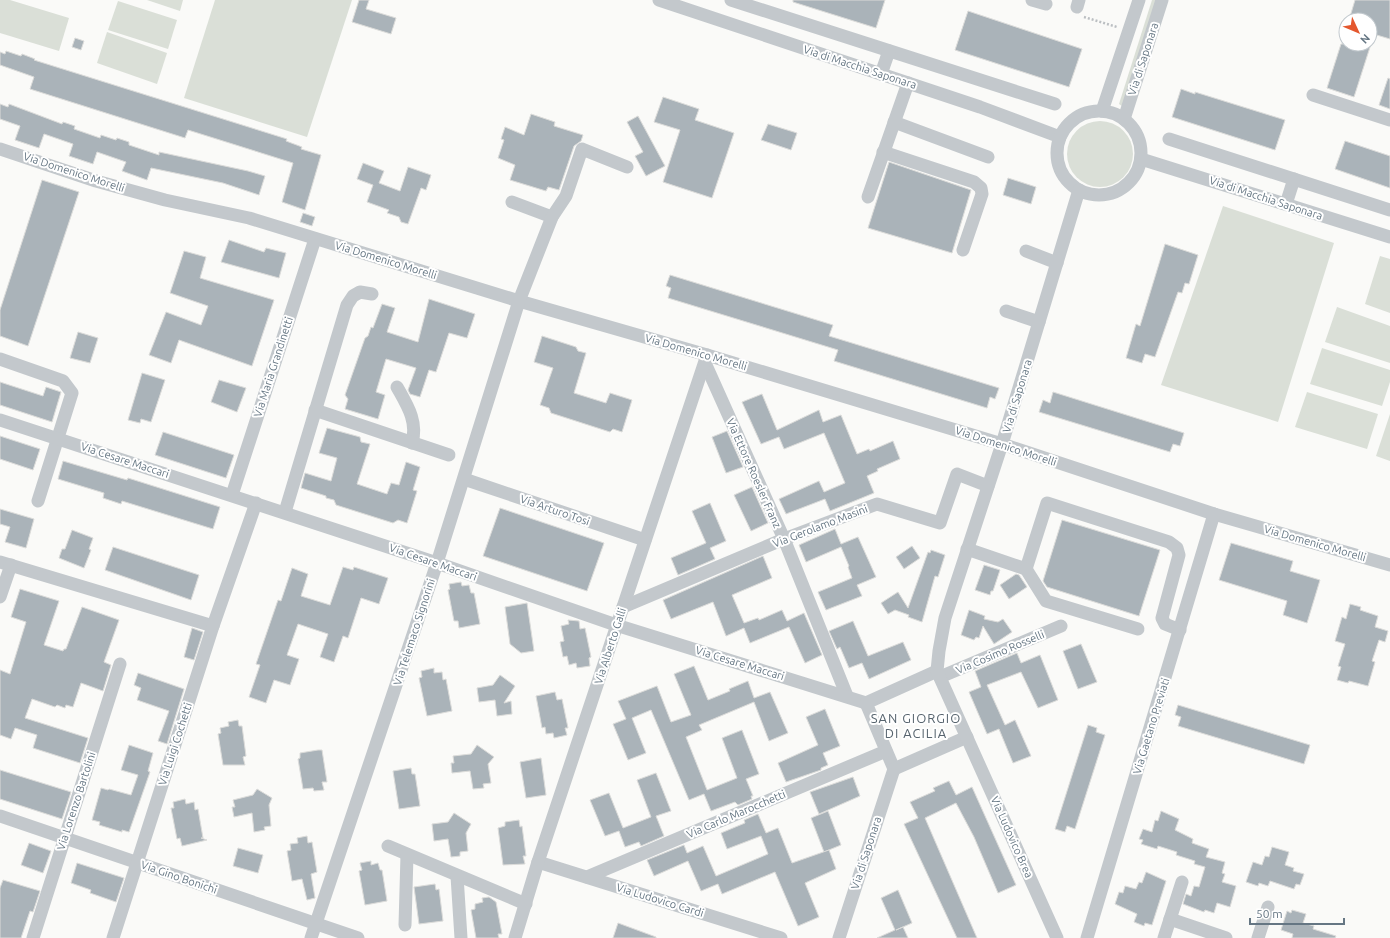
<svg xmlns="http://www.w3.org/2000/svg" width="1390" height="938" viewBox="0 0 1390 938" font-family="Ubuntu,sans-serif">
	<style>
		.green { fill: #dadfd7 }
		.building { fill: #aab3b9; stroke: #dcdcda }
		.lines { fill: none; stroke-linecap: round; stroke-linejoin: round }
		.path { stroke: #bbbfc2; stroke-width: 2.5; stroke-dasharray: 2 2; stroke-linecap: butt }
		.minor { stroke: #c3c8cc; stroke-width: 13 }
		.labels { text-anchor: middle; stroke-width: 4; stroke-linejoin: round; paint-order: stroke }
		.street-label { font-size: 11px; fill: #657683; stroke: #fff }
		.quarter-label { font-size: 13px; letter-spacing: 1px; fill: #57646e; stroke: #fff }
	</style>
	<rect width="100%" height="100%" fill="#fafaf8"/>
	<g class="green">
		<path d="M0 0H10L69 18 59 51 0 33Z"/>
		<path d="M147 0H183L180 11Z"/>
		<path d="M215 0H352L307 137 184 98Z"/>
		<path d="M1152 0H1158L1122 106 1119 104Z"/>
		<path d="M118 1 177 20 168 49 108 30Z"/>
		<path d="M107 32 167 53 157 84 97 63Z"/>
		<circle cx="1100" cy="154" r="33"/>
		<path d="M1223 206 1334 243 1278 422 1161 385Z"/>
		<path d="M1380 256 1390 259V313L1365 304Z"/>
		<path d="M1337 307 1390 326V363L1325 342Z"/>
		<path d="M1322 348 1390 370V382L1382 406 1310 384Z"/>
		<path d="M1307 392 1378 414 1367 449 1295 427Z"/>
		<path d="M1390 414V461L1376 456Z"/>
	</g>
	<g class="building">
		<path d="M359 0H369L366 9 396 18 391 34 352 22Z"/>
		<path d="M793 0H885L876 28 793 2Z"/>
		<path d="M1355 0H1390V39L1370 33V20H1349Z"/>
		<path d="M968 11 1082 49 1069 87 955 50Z"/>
		<path d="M75 38 84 41 81 50 72 47Z"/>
		<path d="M1341 44H1371L1354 97 1327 88Z"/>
		<path d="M6 51 21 56 22 54 35 59 34 60 287 139 286 141 302 147 301 149 321 155 305 210 282 202 293 163 188 130 185 138 30 89 34 77 0 65V52L5 54Z"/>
		<path d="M1388 78 1390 79V109L1379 105Z"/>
		<path d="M1181 89 1195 94V92L1285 120 1275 150 1172 117Z"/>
		<path d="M663 97 699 109 695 120 734 133 712 198 663 182 680 130 654 122Z"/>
		<path d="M0 104 8 107 9 104 62 124 63 122 75 126 74 129 100 138 101 135 116 140 117 138 129 142V145L159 155V152L248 171 265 176 259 195 223 183 151 168 147 180 122 171 126 162 97 152 93 164 69 156 73 144 44 134 39 148 15 140 20 126 0 119Z"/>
		<path d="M531 114 555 122 554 126 583 135 581 141 574 146 559 190 548 187 546 191 510 180 515 165 498 158 504 140 501 139 505 127 524 135Z"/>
		<path d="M638 116 665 166 646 176 635 156 643 152 627 122Z"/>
		<path d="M768 124 797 133 791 150 761 140Z"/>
		<path d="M1345 141 1390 156V188L1335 169Z"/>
		<path d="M889 162 971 190 952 253 868 228Z"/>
		<path d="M363 163 384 171 379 183 400 191 408 167 431 175 426 190 421 188 408 224 401 222 399 217 387 213 389 210 367 202 373 185 357 179Z"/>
		<path d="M1008 178 1036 187 1031 204 1003 195Z"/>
		<path d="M42 180 79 192 28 346 0 336V310Z"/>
		<path d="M303 213 315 217 312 226 300 222Z"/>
		<path d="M229 240 264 252 266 248 286 253 279 278 221 262Z"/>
		<path d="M1165 244 1198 255 1189 284 1185 283 1182 293 1178 292 1155 357 1145 354 1142 363 1126 358 1136 324 1140 326Z"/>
		<path d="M184 251 206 257 200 278 274 300 252 366 179 340 171 363 149 355 166 312 201 325 208 306 170 293Z"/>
		<path d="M670 275 833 325 829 336 999 388 995 399 990 397 987 408 834 361 838 350 668 298 671 288 666 286Z"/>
		<path d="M429 299 475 314 467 338 449 333 436 372 429 370 420 397 410 394 408 390 416 368 386 359 376 392 385 395 378 419 345 409 348 399 345 395 365 338 368 336 371 327 373 328 382 304 395 308 387 332 418 342Z"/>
		<path d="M78 332 98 338 90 363 70 358Z"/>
		<path d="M542 336 576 347 578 351 586 353 574 393 606 403 610 393 632 400 622 432 613 429 610 432 551 413 549 408 540 405 553 368 534 362Z"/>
		<path d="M142 373 165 380 151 422 141 419 140 423 128 420Z"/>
		<path d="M219 380 246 388 237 412 211 402Z"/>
		<path d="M0 382 43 396 46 387 61 392 52 422 0 405Z"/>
		<path d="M1053 392 1184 433 1180 446 1173 444 1170 452 1039 412 1043 400 1050 403Z"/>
		<path d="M762 394 777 430 819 410 823 422 841 415 857 454 869 449 870 451 893 441 900 459 877 469 878 471 867 476 874 493 830 511 825 499 786 514 779 499 819 481 824 492 845 483 824 433 784 449 779 437 761 444 742 402Z"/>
		<path d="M327 428 360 437 361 442 370 444 357 484 387 494 391 483 399 485 406 462 420 467 413 490 417 491 407 523 398 520 393 523 336 505 334 500 326 498V496L301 488 305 473 331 481 337 458 319 453Z"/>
		<path d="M727 431 743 467 726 473 712 437Z"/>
		<path d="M163 432 234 455 226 478 155 455Z"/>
		<path d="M0 436 40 449 33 470 0 459Z"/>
		<path d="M63 461 127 480 128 478 220 507 213 529 122 501 121 504 103 498 104 493 58 479Z"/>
		<path d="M752 487 768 523 751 531 734 495Z"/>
		<path d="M710 503 726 541 710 548 715 559 678 575 671 558 706 543 692 511Z"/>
		<path d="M500 508 604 543 587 591 483 556Z"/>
		<path d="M0 509 34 519 26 548 5 542 10 527 0 524Z"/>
		<path d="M1062 520 1160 550 1139 616 1047 587 1043 581Z"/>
		<path d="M835 529 841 544 858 537 876 577 857 585 862 596 826 610 818 592 852 578 848 567 849 566 841 547 806 562 799 545Z"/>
		<path d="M72 530 93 538 89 549 91 550 84 568 59 558 62 549H65Z"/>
		<path d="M1231 543 1293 561 1290 571 1320 580 1307 623 1283 615 1287 601 1219 580Z"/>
		<path d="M912 546 920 558 904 569 896 557Z"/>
		<path d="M113 547 199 575 191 600 105 570Z"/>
		<path d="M931 550 945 555 938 577 935 576 922 622 908 617 909 615 895 610 888 614 881 603 898 592 908 608 928 552 930 553Z"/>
		<path d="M763 556 772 578 732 595 744 623 758 618 759 620 782 610 787 621 804 613 822 655 805 663 789 627 750 643 744 628 726 636 713 602 671 619 663 600Z"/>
		<path d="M984 565 1000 570 993 591H991L990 595 975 590Z"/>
		<path d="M343 567 353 570 354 567 388 578 379 604 361 598 348 638 343 636 334 662 320 657 328 634 298 624 287 655 299 659 290 685 274 680 266 703 249 697 260 665 256 664 278 600 281 601 292 568 308 574 301 596 330 605Z"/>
		<path d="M1016 574 1019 575 1027 587 1009 599 1000 585Z"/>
		<path d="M461 582 462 586 469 585 471 593H474L480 624 459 628 458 621H454L448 590 450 589 449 584Z"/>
		<path d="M20 589 59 601 44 645 63 651 64 649H66L82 607 119 620 104 662 111 665 103 691 81 683 73 707 66 705 65 708 57 705 55 707 32 699 25 718 88 738 80 763 33 748 37 735 15 728 11 739 0 735V670L10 674 26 622 11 617Z"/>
		<path d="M527 603 534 651 521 653 510 644 505 607Z"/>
		<path d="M1350 604 1361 607 1360 610 1378 616 1375 627 1388 631 1385 642 1379 640 1372 661 1375 662 1368 686 1349 681 1348 683 1337 680 1341 667 1338 666 1345 644 1335 641 1342 617 1346 619Z"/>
		<path d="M969 610 985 616 984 619 998 622 1003 619 1012 632 994 644 983 626 979 638 976 637 974 640 961 635Z"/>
		<path d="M568 620 579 621 580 629 585 628 591 657 589 658 590 666 577 668 576 663 569 665 567 656 563 657 560 642 564 641 561 626 569 624Z"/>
		<path d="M853 621 868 656 903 642 911 660 869 679 862 663 849 668 840 647 837 649 829 631Z"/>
		<path d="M192 628 203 632 194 660 184 657Z"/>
		<path d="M1081 644 1097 682 1078 689 1063 651Z"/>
		<path d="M1017 653 1021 663 1040 655 1058 700 1038 708 1021 672 987 685 1005 725 1015 720 1031 756 1013 763 999 729 987 734 969 692 981 687 975 671Z"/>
		<path d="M694 666 708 700 730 691 729 689 748 681 754 698 770 692 788 733 769 741 754 702 699 725 702 730 686 737 707 790 737 778 722 738 742 730 759 774 746 779 753 796H751L752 799 738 805 735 802 711 811 704 794 689 800 651 710 632 718 646 753 628 760 613 724 626 719 618 701 657 686 671 722 691 715 674 674Z"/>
		<path d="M434 668V673L442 672 443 680 446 679 452 711 427 716 419 678 422 677 421 671Z"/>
		<path d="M138 673 184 689 167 744 158 741 169 711 137 700 141 688 134 685Z"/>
		<path d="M500 675 515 686 504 703 511 701 512 714 497 716 495 700 479 702 477 688 493 685Z"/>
		<path d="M555 692 557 700 562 699 568 728H565L567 735 554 738 553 733 546 734 545 727 542 728 536 696Z"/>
		<path d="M1178 705 1310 745 1304 764 1178 726 1181 717 1175 715Z"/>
		<path d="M825 709 840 746 823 753 828 765 821 768V770L786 782 778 763 818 745 806 717Z"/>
		<path d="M238 720 239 726H242L246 756 243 757 245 765H223L218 734 221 733 220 728 229 726 228 722Z"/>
		<path d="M1088 725 1097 728 1096 732 1105 735 1075 829 1067 826 1065 832 1055 829Z"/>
		<path d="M129 745 153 753 148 771 150 772 129 832 122 830V832L99 825 100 822 92 820 101 788 108 790 109 789 131 795 138 775 121 770Z"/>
		<path d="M477 745 494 757 488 764 491 783 483 784 484 788 473 789 470 771 452 773 451 763H454L453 756 471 754Z"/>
		<path d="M318 750H322L327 782H322L324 790 314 791 313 788 303 789 298 759 300 758V753Z"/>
		<path d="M541 758 546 795 526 798 520 762Z"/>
		<path d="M411 768 412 774H415L420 806 399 809 393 771Z"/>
		<path d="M0 770 71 792 62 819 0 799Z"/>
		<path d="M656 773 671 811 656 816 664 836 641 846 639 842 625 847 619 831 605 836 590 800 609 793 623 828 651 817 637 780Z"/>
		<path d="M853 777 860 796 819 814 810 792Z"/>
		<path d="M949 781 956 795 972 787 1016 885 998 893 974 837 956 803 925 818 977 938H957L904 824 918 818 910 802 935 791 933 788Z"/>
		<path d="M257 789 272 798 269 805 271 826 264 827 265 830 254 832 252 813 234 817 232 807H235L233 800 253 795Z"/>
		<path d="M185 799 186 804 194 802 195 810 198 809 203 838H201L207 840 182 846 180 838 177 839 171 808H174L173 802Z"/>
		<path d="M828 811 841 845 824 852 811 818Z"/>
		<path d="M1161 811 1179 819 1175 830 1193 839 1192 843 1209 849 1206 857 1225 862 1222 873 1225 874 1222 882 1236 886 1230 907 1217 903 1214 913 1205 910 1204 912 1183 904 1186 894 1191 896 1194 886 1199 887 1205 867 1194 864 1195 861 1176 855 1177 852 1158 846 1157 849 1141 844 1143 840 1139 839 1143 829 1152 832 1155 820 1158 821Z"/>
		<path d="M454 813 471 824 466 833 468 851 460 852V856L451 857 448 839 434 841 432 824 448 822Z"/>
		<path d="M758 814 766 833 778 828 792 863 829 850 836 869 805 883 819 917 798 926 775 872 722 894 718 884 701 891 688 861 654 876 647 860 684 845 687 853 703 846 716 876 768 854 761 836 727 849 721 833 745 823 744 820Z"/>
		<path d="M519 820 520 827 522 826 526 856H523L525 864 503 865 498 828 505 826V822Z"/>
		<path d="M307 836 308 843 312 842 317 872 311 874 315 898 307 900 302 879 292 881 287 851 291 850 290 844 298 843 297 838Z"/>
		<path d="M29 843 51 851 43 873 21 865Z"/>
		<path d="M1272 847 1289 852 1285 865 1294 868 1293 871 1304 874 1300 885 1296 884 1294 889 1270 881 1268 886 1259 883 1258 886 1246 882 1253 862 1262 865 1265 856 1269 857Z"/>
		<path d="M238 848 263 855 258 873 233 866Z"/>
		<path d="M371 861V865L378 863 380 870H382L387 901 365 905 359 871 362 870 360 863Z"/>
		<path d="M77 863 124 878 116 902 90 893 91 890 71 883Z"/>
		<path d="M1146 872 1166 881 1152 925 1145 923 1144 926 1134 922 1137 914 1115 904 1119 892 1123 893 1125 886 1136 889 1139 882 1142 883Z"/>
		<path d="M3 880 40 891 33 912 30 911 21 938H0V888Z"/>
		<path d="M435 884 436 890 439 889 443 921 419 924 414 887Z"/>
		<path d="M898 890 912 923 896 930 903 927 908 938H877L895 930 881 898Z"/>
		<path d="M489 897 496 902 502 934H498L499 938H476L471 910 475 909V904L483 902 482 898Z"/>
		<path d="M1292 910 1306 914 1303 923 1314 926 1313 929 1336 936 1335 938H1292L1293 934 1281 930 1287 911 1291 913Z"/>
		<path d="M618 923 656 937V938H613Z"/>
	</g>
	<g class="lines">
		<path class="path" d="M1084 17 1117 27"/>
		<g class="minor">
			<path d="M659 0 980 107 1060 137"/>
			<path d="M731 0 1055 104"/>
			<path d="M1032 0 1046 4"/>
			<path d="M1077 7 1079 0"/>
			<path d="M881 74 889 51"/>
			<path d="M1313 95 1390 120"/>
			<circle cx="1099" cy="153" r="42"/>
			<path d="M1102 111 1139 0"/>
			<path d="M1124 119 1162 0"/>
			<path d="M894 122 988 157"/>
			<path d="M1169 139 1390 210"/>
			<path d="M0 149 96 181 165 200 249 218 519 301 707 355 1002 444 1214 514 1390 565"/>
			<path d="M883 152 974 182 981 188 982 194 963 250"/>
			<path d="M1141 159 1390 237"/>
			<path d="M868 197 908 83"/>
			<path d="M512 202 552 217"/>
			<path d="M1286 204 1294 179"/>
			<path d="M1026 251 1057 263"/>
			<path d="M1006 311 1039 322"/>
			<path d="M0 359 63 381 72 393 38 501"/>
			<path d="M705 363 784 539 847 696"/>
			<path d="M397 387C407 405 418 421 412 443"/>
			<path d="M315 410 449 455"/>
			<path d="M0 420 437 563 616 625 866 703"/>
			<path d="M464 479 645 540"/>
			<path d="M232 495 315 239"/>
			<path d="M285 512 347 305 353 296 360 292 372 294"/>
			<path d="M967 549 1026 569 1047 503 1169 542 1177 548 1179 555 1162 618 1165 624 1180 630"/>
			<path d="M0 562 213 626"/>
			<path d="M1026 569 1046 601 1138 629"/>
			<path d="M0 597 11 565"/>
			<path d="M623 607 784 539 877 504 940 523 957 474 988 486"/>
			<path d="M940 677 1061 626"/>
			<path d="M894 769 866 703 937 671"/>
			<path d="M894 769 967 737"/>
			<path d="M0 816 358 938"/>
			<path d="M388 846 526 904"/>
			<path d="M538 862 781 938"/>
			<path d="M457 876 461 938"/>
			<path d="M587 877 886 751"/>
			<path d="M1170 919 1226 938"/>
			<path d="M405 925 407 855"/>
			<path d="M33 938 120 664"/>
			<path d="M113 938 213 626 256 503"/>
			<path d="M311 938 437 563 519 301 552 217 566 196 582 149 627 167"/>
			<path d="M515 938 538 862 707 355"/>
			<path d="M839 938 894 769"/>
			<path d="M1057 938 937 671 939 651 945 618 1002 444 1079 190"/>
			<path d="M1087 938 1214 514"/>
			<path d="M1164 938 1182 882"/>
			<path d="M1258 938 1268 907"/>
		</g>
	</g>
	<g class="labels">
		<g class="street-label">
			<text transform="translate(1143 59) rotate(-72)" y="4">Via di Saponara</text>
			<text transform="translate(860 67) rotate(18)" y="4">Via di Macchia Saponara</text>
			<text transform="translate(74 172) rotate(18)" y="4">Via Domenico Morelli</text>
			<text transform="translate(1266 198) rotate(18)" y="4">Via di Macchia Saponara</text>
			<text transform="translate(386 260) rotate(17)" y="4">Via Domenico Morelli</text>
			<text transform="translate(696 352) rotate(16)" y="4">Via Domenico Morelli</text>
			<text transform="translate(273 367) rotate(-72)" y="4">Via Maria Grandinetti</text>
			<text transform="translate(1017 396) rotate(-73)" y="4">Via di Saponara</text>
			<text transform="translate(1006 446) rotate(18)" y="4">Via Domenico Morelli</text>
			<text transform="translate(125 460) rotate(18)" y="4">Via Cesare Maccari</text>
			<text transform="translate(754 473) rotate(66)" y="4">Via Ettore Roesler Franz</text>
			<text transform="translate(555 510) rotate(19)" y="4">Via Arturo Tosi</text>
			<text transform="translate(820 526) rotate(-21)" y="4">Via Gerolamo Masini</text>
			<text transform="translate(1315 543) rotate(16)" y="4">Via Domenico Morelli</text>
			<text transform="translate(433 562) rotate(19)" y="4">Via Cesare Maccari</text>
			<text transform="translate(414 632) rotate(-72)" y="4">Via Telemaco Signorini</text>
			<text transform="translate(610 646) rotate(-72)" y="4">Via Alberto Galli</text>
			<text transform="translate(1000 652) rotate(-23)" y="4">Via Cosimo Rosselli</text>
			<text transform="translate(740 663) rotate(17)" y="4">Via Cesare Maccari</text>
			<text transform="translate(1151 726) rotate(-73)" y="4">Via Gaetano Previati</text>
			<text transform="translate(175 744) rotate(-72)" y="4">Via Luigi Cochetti</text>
			<text transform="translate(76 801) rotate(-72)" y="4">Via Lorenzo Bartolini</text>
			<text transform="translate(736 814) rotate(-23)" y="4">Via Carlo Marocchetti</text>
			<text transform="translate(1012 837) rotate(66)" y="4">Via Ludovico Brea</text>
			<text transform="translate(866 853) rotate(-72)" y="4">Via di Saponara</text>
			<text transform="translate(179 877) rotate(19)" y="4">Via Gino Bonichi</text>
			<text transform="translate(660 900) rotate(17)" y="4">Via Ludovico Cardi</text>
		</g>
		<g class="quarter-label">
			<text x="916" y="723">SAN GIORGIO<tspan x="916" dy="15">DI ACILIA</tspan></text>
		</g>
	</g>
	<g transform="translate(1358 32) rotate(134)"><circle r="19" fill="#ffffff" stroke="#c1c8cd"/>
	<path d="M0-3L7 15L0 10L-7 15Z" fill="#e4572e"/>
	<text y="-6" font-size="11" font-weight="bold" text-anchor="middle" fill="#657683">N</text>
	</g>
	<path d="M1250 918v6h94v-6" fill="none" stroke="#657683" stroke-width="2"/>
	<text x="1256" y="918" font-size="12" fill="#657683" stroke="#ffffff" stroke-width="3" paint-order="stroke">50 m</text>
</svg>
